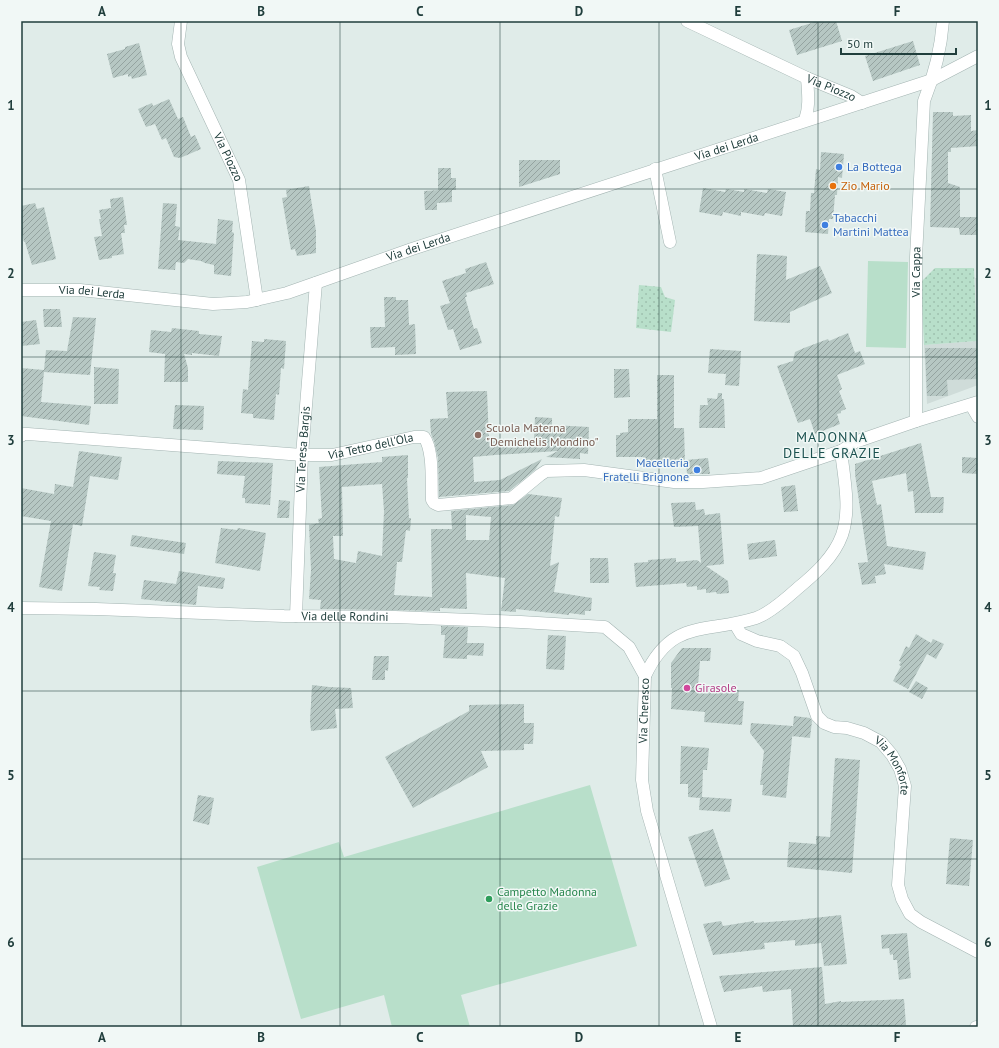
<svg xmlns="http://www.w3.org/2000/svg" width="999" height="1048" viewBox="0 0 999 1048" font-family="'PT Sans',sans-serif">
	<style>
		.built { fill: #cfdcd9 }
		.green { fill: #b8dfca }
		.park { fill: url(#park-dots) }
		.building { fill: url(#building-hatch); fill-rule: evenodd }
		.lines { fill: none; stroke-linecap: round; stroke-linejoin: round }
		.minor-casing { stroke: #a3b4b2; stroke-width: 13 }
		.minor { stroke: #fff; stroke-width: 12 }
		.grid { fill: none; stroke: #203e3c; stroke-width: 1; stroke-opacity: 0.55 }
		.shop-dot { fill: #3f7fe0; stroke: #f1f8f6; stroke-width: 1.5 }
		.food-dot { fill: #e8710a; stroke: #f1f8f6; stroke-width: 1.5 }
		.education-dot { fill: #8d6e63; stroke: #f1f8f6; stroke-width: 1.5 }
		.hotel-dot { fill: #d1479c; stroke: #f1f8f6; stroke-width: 1.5 }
		.leisure-dot { fill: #2e9e5b; stroke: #f1f8f6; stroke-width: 1.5 }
		.labels { text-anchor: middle; stroke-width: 3; stroke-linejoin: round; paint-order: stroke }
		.street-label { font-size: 12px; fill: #203e3c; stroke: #f1f8f6 }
		.shop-label { font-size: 12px; fill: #366cbe; stroke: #f1f8f6; text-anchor: start }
		.food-label { font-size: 12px; fill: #c56008; stroke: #f1f8f6; text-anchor: start }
		.education-label { font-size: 12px; fill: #785e54; stroke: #f1f8f6; text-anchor: start }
		.hotel-label { font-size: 12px; fill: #b23c85; stroke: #f1f8f6; text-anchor: start }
		.leisure-label { font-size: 12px; fill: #27864d; stroke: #f1f8f6; text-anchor: start }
		.quarter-label { font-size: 14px; letter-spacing: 1px; fill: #1b514f; stroke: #f1f8f6 }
		.neatline { fill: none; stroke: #203e3c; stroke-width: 1.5 }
		.grid-label { font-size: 13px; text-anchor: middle; font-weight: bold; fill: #203e3c }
	</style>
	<defs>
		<pattern id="park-dots" width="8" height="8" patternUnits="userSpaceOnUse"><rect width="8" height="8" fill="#b8dfca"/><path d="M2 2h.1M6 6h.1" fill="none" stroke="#9ec0ae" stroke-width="1.8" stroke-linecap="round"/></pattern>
		<pattern id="building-hatch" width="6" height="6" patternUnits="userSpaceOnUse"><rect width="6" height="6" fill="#b6c7c3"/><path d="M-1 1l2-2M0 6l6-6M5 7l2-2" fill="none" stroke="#94a3a0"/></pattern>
	</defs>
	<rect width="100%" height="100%" fill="#e0ece9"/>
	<path class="built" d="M975 278H978V385L927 404 924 345 977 341Z"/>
	<g class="green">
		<path d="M868 261 908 262 906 348 866 347Z"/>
		<path d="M590 785 637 946 461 995 470 1027H392L384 995 301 1019 257 867 339 842 344 857Z"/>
	</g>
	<g class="park">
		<path d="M935 268H974L977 341 924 345 921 282Z"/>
		<path d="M639 285 661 287 665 297 675 300 671 332 636 328Z"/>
	</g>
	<g class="building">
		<path d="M818 21H836L842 41 797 55 789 30Z"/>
		<path d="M913 41 920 65 873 81 865 56Z"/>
		<path d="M139 43 147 75 132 79 131 76 128 77V74L113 78 107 54 125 49V47Z"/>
		<path d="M169 99 178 119 183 117 191 137 195 135 201 149 180 158 174 157 166 138 162 140 155 124 146 127 138 109 152 103 153 106Z"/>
		<path d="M933 112H953V116L971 115V131L978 130V146L951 148V152H948V183L960 187V217H978V235H960L959 228 930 227Z"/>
		<path d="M821 152 844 154 842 178 838 177 837 195H835L833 219H829L828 234 805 232 806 211H810L811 193H814L816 169 820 170Z"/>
		<path d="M519 160H560V174L519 187Z"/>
		<path d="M438 168H451V178H456V190H452V202L437 203V210H425L424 191 438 190Z"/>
		<path d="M309 186 316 231V253L297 256 295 249 291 250 282 198 287 197 286 190Z"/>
		<path d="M703 188 725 192 726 189 744 192V189L767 193 768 189 786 192 782 216 765 213 764 216 741 212V216L723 212 722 216 699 212Z"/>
		<path d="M123 197 127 225H124L125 233H121L124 254 112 256V258L99 260 94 237 102 236 99 219H101L99 210 111 208 110 199Z"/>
		<path d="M35 203 37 209 44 207 56 259 32 265 25 242H24L21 230V206Z"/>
		<path d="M163 203 177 204 175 226 180 227 178 240 216 244 218 219 233 221 232 232 234 233 231 276 214 274V265L205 263 201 261 188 259 184 263 176 262 175 270 158 269Z"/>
		<path d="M757 254 787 256 786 280 820 266 832 293 790 312V323L754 321Z"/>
		<path d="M486 262 494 284 466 293 467 297H465L474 329 477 328 482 343 460 350 453 329 448 330 440 306 450 303 442 281 466 273 465 269Z"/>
		<path d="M384 297H396V300H408L409 325 415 324 416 354 395 355V347L371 348 370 327H385Z"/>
		<path d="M43 309H60L62 327H44Z"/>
		<path d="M73 317 96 318 90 375 44 372 41 402 91 406 89 425 21 416V368L44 370 46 350 67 351Z"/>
		<path d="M36 320 40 344 21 346V322Z"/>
		<path d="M172 328 199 331V334L222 336 219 356 192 353V355L184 354 188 368V382H164L165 354 149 352 151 330 171 332Z"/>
		<path d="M848 333 855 353 860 351 865 364 837 375 842 389 839 391 846 409 841 411V413L837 414 840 424 815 434 810 419 798 423 777 366 793 361 795 352 804 348 828 339 829 341Z"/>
		<path d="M264 339 286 341 284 369 281 368 279 395 276 394 274 420 253 418V414L241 413 243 389 248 390 252 341 264 342Z"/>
		<path d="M925 348H978V379L947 380 948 396H927Z"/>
		<path d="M710 349 741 351 739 386 725 385 726 374 708 373Z"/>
		<path d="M94 367 119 369 118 404H94Z"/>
		<path d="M614 369H629L630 397 614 398Z"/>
		<path d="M657 375H674V428H684L685 464 653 466 644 465 643 457H616V435H620V433L628 432V419H657Z"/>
		<path d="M487 391 489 441 534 439 535 417 552 418V425L589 427 588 454 580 453V459L546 457 558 451 495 455 473 457 474 482 500 480 542 459 535 470 509 491 439 497 438 458 434 441 431 434 430 419 448 418 446 392Z"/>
		<path d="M718 393H722V399H724L725 428H699L700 405H708L707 398 717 399Z"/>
		<path d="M175 405 204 406 203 430 173 429Z"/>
		<path d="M921 443 931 497H944L943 513H915L913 491 908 492 906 473 872 481 877 505 881 504 887 546 926 552 923 570 884 564 886 574 875 576 876 583 862 585 858 563 868 562 855 474V464Z"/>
		<path d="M79 451 122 457 118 480 90 476 82 526 73 524 62 591 39 587 51 521 21 516V488L54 494 55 484 73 487Z"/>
		<path d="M408 455V478H407L409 518H411L410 531 406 530 402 562H397L394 595 432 597 431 529H452L451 511 513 505 528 494 562 498 559 517 555 516 550 566 559 562 554 592 592 598 591 611H585V615L569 613V615L516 609V612L501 611 505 578 466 573 467 609 440 608V611L320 609 321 600 309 599 311 570 309 525 319 523 318 519 322 518 319 467 382 462V457ZM382 484 384 511 382 556 358 551 356 563 334 559 333 536H343L342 487ZM466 515 491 517 489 540H466Z"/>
		<path d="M962 457 978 458V474L962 473Z"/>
		<path d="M708 458 710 474H687L686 460Z"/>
		<path d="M218 461 273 463 270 505 245 503V498H242L245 476 217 474Z"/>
		<path d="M795 485 798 511 784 512 781 487Z"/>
		<path d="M279 500 290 501 289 518H277Z"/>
		<path d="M695 502 696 510 704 509 705 515 720 513 724 564 706 566 728 581 729 593 717 594 716 592 706 593V589L697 590V586L687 587 686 583 636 587 634 563 648 562V560L676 558V562L697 560 701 563 698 526 674 527 671 503Z"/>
		<path d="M221 528 237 530 238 528 266 533 260 571 215 563Z"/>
		<path d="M132 535 186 543 184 554 130 546Z"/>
		<path d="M775 540 777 556 749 560 747 544Z"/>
		<path d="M94 552 116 555 113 573H116L113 591 99 590 100 587 88 586Z"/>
		<path d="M590 558H608L609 583H590Z"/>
		<path d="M179 571 225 578 223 589 198 586 196 605 141 599 144 580 176 584Z"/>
		<path d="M441 626 468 627 467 643H484L483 656 467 655V659L443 658 445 635H441Z"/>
		<path d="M916 634 931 643 933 639 944 644 936 659 927 654 908 689 893 681 901 666 899 665 901 662 899 661 906 646 909 648Z"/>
		<path d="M548 635 566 636 564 670 546 669Z"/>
		<path d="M682 648H711L710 661H700L698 685 739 690 738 701H744L742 725 704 722 705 712 671 709 672 688H671V663Z"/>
		<path d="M374 656H389L388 671 385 670V680H372Z"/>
		<path d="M916 681 928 688 922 699 909 692Z"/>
		<path d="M312 685 329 687 351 688 353 708 335 709 337 728 311 731 310 721Z"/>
		<path d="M524 704V723H534L533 744H524V750L481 751 488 767 413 808 385 757 469 711V705Z"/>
		<path d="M794 716 810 718 812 721 810 738 792 736 793 728 786 798 762 795 763 785H760L764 751 750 733 751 723 793 726Z"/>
		<path d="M681 746 709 748 707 770H703L702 797 732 799 730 812 699 810 700 798 688 797V784H680Z"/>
		<path d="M835 758 860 760 852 873 787 867 789 842 816 844V836L830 837Z"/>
		<path d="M198 795 214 798 209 825 193 821Z"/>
		<path d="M713 829 730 879 705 887 688 837Z"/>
		<path d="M950 838 973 840 969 886 946 884Z"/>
		<path d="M841 915 847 964 824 966 821 943 795 946V940L764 943 765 949 713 955 703 924 721 921 723 926 754 921V923L796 920Z"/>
		<path d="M907 933 911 978 899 980 897 960H893V954L890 955 889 948 882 949 881 935Z"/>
		<path d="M822 967 825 1004 841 1001V1002L904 999 906 1025 877 1027H793L791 989 763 992 762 986 724 992 719 976Z"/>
	</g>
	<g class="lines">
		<defs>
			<g id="minor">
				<path id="s1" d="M181 21 178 44 181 57 239 180 257 300"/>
				<path id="s2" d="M687 21 807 78 851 96 862 103"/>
				<path d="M805 120C810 106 808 93 807 78"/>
				<path d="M655 169 670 242"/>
				<path id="s3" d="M21 290H80L213 304 247 302 287 293 412 249 932 80 978 56"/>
				<path d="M971 405 978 417"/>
				<path d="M916 421 978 402"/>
				<path id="s4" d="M21 436 24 434H28L302 455H332L414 437H424C434 451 431 482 432 500L434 503 438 505 512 498 540 475 546 471 584 470 674 482H703L761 478 841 451 855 442 916 421V257L924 101C934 76 941 48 943 21"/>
				<path id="s5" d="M21 608 96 609 284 616 395 617 521 622 605 627 629 647 645 676"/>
				<path id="s6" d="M296 616 302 455 316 283"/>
				<path id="s7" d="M735 624 741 634 757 641 780 646 794 656 802 673 817 716 824 723 834 727 847 728 864 733 881 742 892 755 900 769 905 786 898 885 902 899 910 914 921 922 978 952"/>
				<path id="s8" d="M711 1027 647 811 642 780 645 676C672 618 705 634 756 618 768 614 788 597 798 588 815 574 834 557 842 535 851 509 844 478 841 451"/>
				<path d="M976 1027H978"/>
			</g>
		</defs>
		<use href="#minor" class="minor-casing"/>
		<use href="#minor" class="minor"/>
	</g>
	<path class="grid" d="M181 21V1027M340 21V1027M500 21V1027M659 21V1027M818 21V1027M21 189H978M21 357H978M21 524H978M21 691H978M21 859H978"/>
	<g class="shop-dot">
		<circle cx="839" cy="167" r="4"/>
		<circle cx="825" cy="225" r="4"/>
		<circle cx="697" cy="470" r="4"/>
	</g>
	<circle class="food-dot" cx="833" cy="186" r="4"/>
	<circle class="education-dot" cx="478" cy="435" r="4"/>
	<circle class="hotel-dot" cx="687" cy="688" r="4"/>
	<circle class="leisure-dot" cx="489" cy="899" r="4"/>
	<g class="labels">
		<g class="street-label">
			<text dy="4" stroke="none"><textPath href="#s2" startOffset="159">Via Piozzo</textPath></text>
			<text dy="4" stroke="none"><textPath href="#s3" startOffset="731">Via dei Lerda</textPath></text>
			<text dy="4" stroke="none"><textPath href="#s1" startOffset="147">Via Piozzo</textPath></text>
			<text dy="4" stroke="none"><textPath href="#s3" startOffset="407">Via dei Lerda</textPath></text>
			<text dy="4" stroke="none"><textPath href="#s4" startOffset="1127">Via Cappa</textPath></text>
			<text dy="4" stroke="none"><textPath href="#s3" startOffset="71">Via dei Lerda</textPath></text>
			<text dy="4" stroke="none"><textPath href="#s4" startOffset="352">Via Tetto dell'Ola</textPath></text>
			<text dy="4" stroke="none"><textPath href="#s6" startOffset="167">Via Teresa Bargis</textPath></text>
			<text dy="4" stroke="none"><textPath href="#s5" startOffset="324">Via delle Rondini</textPath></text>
			<text dy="4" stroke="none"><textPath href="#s8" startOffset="326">Via Cherasco</textPath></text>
			<text dy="4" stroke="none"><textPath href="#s7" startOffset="232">Via Monforte</textPath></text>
		</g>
		<g class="shop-label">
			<text x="847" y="171">La Bottega</text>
			<text x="833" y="222">Tabacchi<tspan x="833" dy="14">Martini Mattea</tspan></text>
			<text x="689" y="467" text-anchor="end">Macelleria<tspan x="689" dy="14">Fratelli Brignone</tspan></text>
		</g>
		<g class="food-label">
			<text x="841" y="190">Zio Mario</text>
		</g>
		<g class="education-label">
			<text x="486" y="432">Scuola Materna<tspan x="486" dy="14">"Demichelis Mondino"</tspan></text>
		</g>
		<g class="hotel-label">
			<text x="695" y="692">Girasole</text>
		</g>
		<g class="leisure-label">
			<text x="497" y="896">Campetto Madonna<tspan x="497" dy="14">delle Grazie</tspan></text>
		</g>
		<g class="quarter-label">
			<text x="832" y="442">MADONNA<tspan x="832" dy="16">DELLE GRAZIE</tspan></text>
		</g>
	</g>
	<rect width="999" height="1048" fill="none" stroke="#f1f8f6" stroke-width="44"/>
	<path d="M841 48v6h115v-6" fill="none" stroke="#203e3c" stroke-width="2"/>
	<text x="847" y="48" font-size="12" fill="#203e3c" stroke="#f1f8f6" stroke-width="3" paint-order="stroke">50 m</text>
	<rect x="22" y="22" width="955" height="1004" class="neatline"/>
	<g class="grid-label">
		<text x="102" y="16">A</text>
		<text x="261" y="16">B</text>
		<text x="420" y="16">C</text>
		<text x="579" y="16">D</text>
		<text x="738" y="16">E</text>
		<text x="897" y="16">F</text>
		<text x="11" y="110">1</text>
		<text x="988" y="110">1</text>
		<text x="11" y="278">2</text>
		<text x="988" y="278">2</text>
		<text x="11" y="445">3</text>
		<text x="988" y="445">3</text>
		<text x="11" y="612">4</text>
		<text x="988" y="612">4</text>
		<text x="11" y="780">5</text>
		<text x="988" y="780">5</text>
		<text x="11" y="947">6</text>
		<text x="988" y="947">6</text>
		<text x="102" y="1042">A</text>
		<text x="261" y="1042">B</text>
		<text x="420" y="1042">C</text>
		<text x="579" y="1042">D</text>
		<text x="738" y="1042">E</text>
		<text x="897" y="1042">F</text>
	</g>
</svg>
